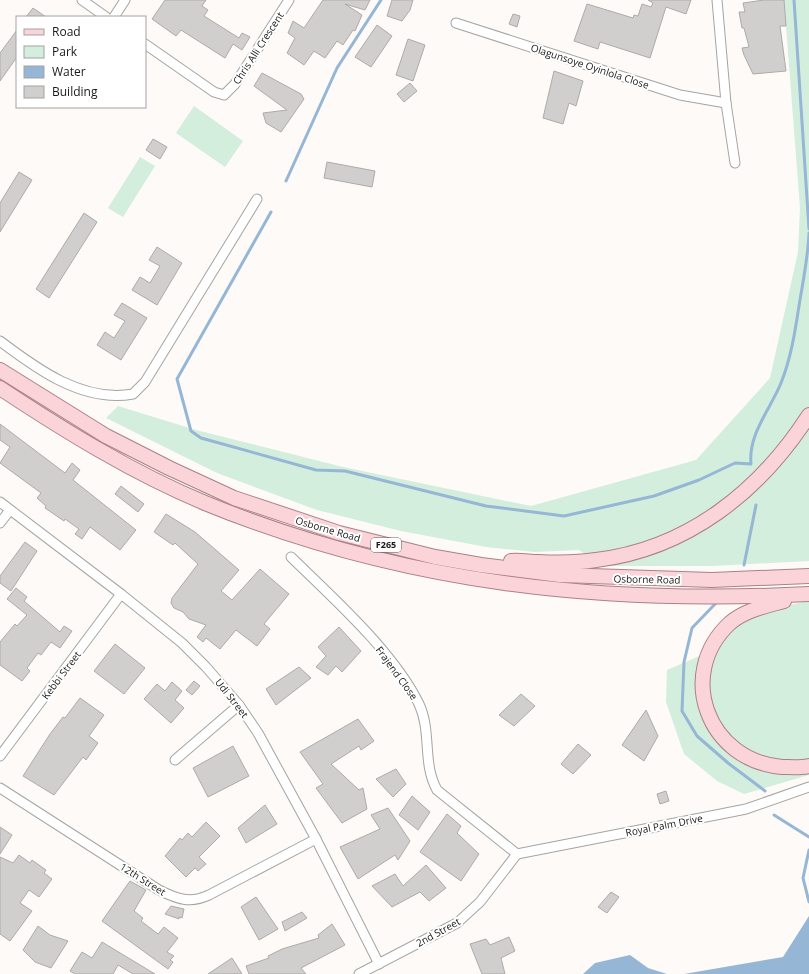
<svg xmlns="http://www.w3.org/2000/svg" width="809" height="974" viewBox="0 0 809 974" font-family="'Open Sans',sans-serif">
	<style>
		.green { fill: #d3eedd }
		.water { fill: #96b6d6 }
		.lines { fill: none; stroke-linecap: round; stroke-linejoin: round }
		.stream { stroke: #96b6d6; stroke-width: 3 }
		.building { fill: #d1cfcd; stroke: #adaba9 }
		.minor-casing { stroke: #a6a4a1; stroke-width: 11 }
		.primary-casing { stroke: #ab8086; stroke-width: 16 }
		.minor { stroke: #fff; stroke-width: 9 }
		.primary { stroke: #fbd4da; stroke-width: 14 }
		.labels { text-anchor: middle; stroke-width: 4; stroke-linejoin: round; paint-order: stroke }
		.shield { fill: #fff; stroke: #5f5e5d; stroke-width: 1 }
		.shield-label { font-size: 9px; font-weight: bold; fill: #1a1918 }
		.street-label { font-size: 10px; fill: #1a1918; stroke: #fff }
	</style>
	<rect width="100%" height="100%" fill="#fdfaf8"/>
	<g class="green">
		<path d="M784 0H809V561L712 566H603L579 550 535 552 486 547 401 531 317 510 217 473 106 418 118 406 196 430 343 467 531 506 696 460 770 378 798 252 800 208Z"/>
		<path d="M194 106 243 141 225 167 176 133Z"/>
		<path d="M140 157 155 166 123 217 108 208Z"/>
		<path d="M809 601V775L744 794 717 781 684 754 666 702 667 670 718 648 734 625 760 611Z"/>
	</g>
	<g class="water">
		<path d="M809 916V974H684L783 957Z"/>
		<path d="M630 955 648 968 667 974H583L595 963Z"/>
	</g>
	<g class="lines">
		<g class="stream">
			<path d="M794 0 809 229"/>
			<path d="M286 181 337 68 381 0"/>
			<path d="M271 212 177 379 191 431 201 438 316 470 345 471 486 506 564 516 654 496 699 480 735 463 751 464C748 434 770 410 781 383 791 358 795 332 799 306 803 281 808 258 809 233"/>
			<path d="M744 565 756 505"/>
			<path d="M717 602 692 628 684 662 682 711 697 736 728 763 765 791"/>
			<path d="M774 815 809 837"/>
			<path d="M809 850 803 878 809 902"/>
		</g>
	</g>
	<g class="building">
		<path d="M165 0H206L202 6 208 10 204 16 239 38 242 33 250 37 242 50 233 44 225 58 181 30 176 36 152 19Z"/>
		<path d="M323 0H370L365 10 345 4 362 15 355 31 353 30 343 45 337 41 325 58 314 51 304 65 287 53 295 38 288 33 293 21 304 28Z"/>
		<path d="M392 0H413L410 10 402 21 387 16Z"/>
		<path d="M648 0H691L686 14 666 7 650 58 600 42 598 49 574 41 587 4 633 18 634 15 638 16 642 4 651 7 653 3Z"/>
		<path d="M764 0H784L786 26H780L786 71 753 74 744 55 742 48 749 47 744 28H742L739 12H745L743 3Z"/>
		<path d="M33 8 46 17H26Z"/>
		<path d="M513 14 520 16 517 27 509 24Z"/>
		<path d="M377 25 392 36 371 67 355 57Z"/>
		<path d="M17 30V57L0 81V53Z"/>
		<path d="M408 39 425 45 413 81 396 75Z"/>
		<path d="M554 71 583 81 576 106 569 103 563 124 543 118Z"/>
		<path d="M262 73 301 94 304 99 281 132 266 123 263 113 287 110 254 86Z"/>
		<path d="M410 83 417 91 404 102 397 94Z"/>
		<path d="M153 139 167 147 160 159 146 150Z"/>
		<path d="M327 162 375 171 372 187 324 178Z"/>
		<path d="M19 172 32 180 0 232V203Z"/>
		<path d="M84 213 97 222 49 298 36 289Z"/>
		<path d="M157 247 182 263 157 305 132 290 140 277 150 283 160 266 149 260Z"/>
		<path d="M122 303 147 318 121 360 97 345 105 332 114 338 125 321 114 315Z"/>
		<path d="M0 424 65 473 72 463 80 470 73 480 136 530 120 550 90 527 82 539 75 534 79 529 65 519 64 521 45 508 46 506 37 498 41 493 0 463 10 447 0 440Z"/>
		<path d="M121 486 144 504 138 512 115 494Z"/>
		<path d="M166 514 195 532 239 570 221 591 232 600 260 569 289 594 264 624 270 629 257 646 236 630 220 649 206 638 203 642 197 637 206 625 189 619 183 612 174 608 171 603 172 598 198 564 175 543 173 545 154 532Z"/>
		<path d="M25 542 37 551 11 591 0 583V576Z"/>
		<path d="M16 588 27 597 24 601 60 632 64 626 72 631 60 648 51 642 41 655 38 653 27 668 30 671 22 681 0 665V642L15 624 17 626 27 615 7 599Z"/>
		<path d="M339 627 361 651 342 672 336 666 328 675 316 667 326 656 318 647Z"/>
		<path d="M115 644 145 668 124 694 94 671Z"/>
		<path d="M299 667 311 678 276 705 266 689Z"/>
		<path d="M194 681 200 686 192 695 186 690Z"/>
		<path d="M172 682 182 691 175 700 184 708 171 723 144 699 157 684 165 691Z"/>
		<path d="M521 694 535 706 514 726 499 715Z"/>
		<path d="M80 698 104 715 89 736 98 743 86 760 83 757 54 795 23 776 50 734 63 717 65 718Z"/>
		<path d="M646 710 658 736 644 761 622 745Z"/>
		<path d="M358 719 374 741 361 750 359 746 331 764 359 790 363 788 367 809 342 823 316 788 323 784 300 752Z"/>
		<path d="M578 744 591 755 573 774 561 764Z"/>
		<path d="M233 746 249 776 208 797 193 768Z"/>
		<path d="M396 769 406 784 393 797 376 779Z"/>
		<path d="M666 791 669 801 660 804 657 794Z"/>
		<path d="M412 796 430 812 418 830 399 815Z"/>
		<path d="M265 805 277 824 246 843 238 828Z"/>
		<path d="M388 808 410 841 398 860 395 855 358 879 340 847 380 829 371 815Z"/>
		<path d="M447 814 461 826 457 833 479 854 461 881 420 852Z"/>
		<path d="M206 822 220 836 199 857 206 864 198 871 195 868 186 877 165 856 180 838 182 840 188 833 192 837Z"/>
		<path d="M0 827 12 835 0 854Z"/>
		<path d="M19 855 30 863 32 860 46 870 44 873 52 879 39 897 29 890 20 903 32 911 10 941 0 934V857L13 863Z"/>
		<path d="M426 865 446 888 429 901 420 892 392 907 372 886 395 874 403 886Z"/>
		<path d="M130 881 146 890 134 911 143 918 141 921 158 934 164 927 178 938 167 952 174 956 170 960 173 962 168 969 102 921Z"/>
		<path d="M611 892 619 897 607 913 598 907Z"/>
		<path d="M256 897 278 929 259 940 241 907Z"/>
		<path d="M171 906 184 909 182 918 179 917V919L165 914Z"/>
		<path d="M302 912 307 918 285 931 282 922Z"/>
		<path d="M332 924 345 945 301 968 306 974H249L246 966 269 958 268 956 282 949 319 938 318 935Z"/>
		<path d="M38 926 50 935 68 941 51 968 35 962 23 950Z"/>
		<path d="M509 937 515 951 501 958 505 974H482L470 944 486 939 490 945Z"/>
		<path d="M102 942 155 974H133L118 965 113 974H75L70 971 82 952 92 958Z"/>
		<path d="M232 958 242 974H208Z"/>
	</g>
	<g class="lines">
		<defs>
			<g id="minor">
				<path d="M82 0 106 17"/>
				<path d="M717 0 726 103 735 163"/>
				<path d="M114 17 125 0"/>
				<path d="M456 23 680 95 726 103"/>
				<path d="M145 44 214 92 224 95 235 84 289 0"/>
				<path d="M0 341C37 369 83 403 133 394L145 382 257 199"/>
				<path d="M0 502 121 594 182 643 206 667 239 705 258 733 316 839 379 964"/>
				<path d="M0 523 10 510"/>
				<path d="M291 557C332 597 394 652 419 704 432 732 422 763 437 790L517 854"/>
				<path d="M0 756 121 594"/>
				<path d="M175 760 239 705"/>
				<path d="M0 788 159 890C177 899 190 904 209 895L316 839"/>
				<path d="M517 854 721 814 746 809 809 787"/>
				<path d="M359 974 457 923 480 902 517 854"/>
			</g>
			<g id="primary">
				<path d="M0 370 106 436 169 468 234 498 339 533 435 557 481 565 560 575 712 580 809 576"/>
				<path d="M0 388C65 431 133 473 205 503 400 583 600 605 809 594"/>
				<path d="M511 561C520 560 530 562 538 562 558 563 577 563 596 560 688 549 760 491 809 415"/>
				<path d="M784 601C766 606 745 610 730 623 675 674 708 761 782 767 790 767 800 768 809 766"/>
			</g>
		</defs>
		<use href="#minor" class="minor-casing"/>
		<use href="#primary" class="primary-casing"/>
		<use href="#minor" class="minor"/>
		<use href="#primary" class="primary"/>
	</g>
	<g class="labels">
		<rect class="shield" x="371" y="538" width="30" height="14" rx="3"/>
		<g class="shield-label">
			<text x="386" y="548">F265</text>
		</g>
		<g class="street-label">
			<text transform="translate(258 48) rotate(-57)" y="4">Chris Alli Crescent</text>
			<text transform="translate(590 66) rotate(18)" y="4">Olagunsoye Oyinlola Close</text>
			<text transform="translate(328 529) rotate(16)" y="4">Osborne Road</text>
			<text transform="translate(647 579) rotate(1)" y="4">Osborne Road</text>
			<text transform="translate(397 673) rotate(54)" y="4">Frajend Close</text>
			<text transform="translate(61 675) rotate(-53)" y="4">Kebbi Street</text>
			<text transform="translate(232 698) rotate(52)" y="4">Udi Street</text>
			<text transform="translate(664 825) rotate(-11)" y="4">Royal Palm Drive</text>
			<text transform="translate(143 879) rotate(32)" y="4">12th Street</text>
			<text transform="translate(438 932) rotate(-29)" y="4">2nd Street</text>
		</g>
	</g>
	<rect x="16" y="16" width="130" height="92" fill="#ffffff" stroke="#a3a3a3"/>
	<rect x="24" y="29" width="20" height="6" fill="#fbd4da" stroke="#a3a3a3"/>
	<text x="52" y="36" font-size="12" fill="#1a1918">Road</text>
	<rect x="24" y="46" width="20" height="12" fill="#d3eedd" stroke="#a3a3a3"/>
	<text x="52" y="56" font-size="12" fill="#1a1918">Park</text>
	<rect x="24" y="66" width="20" height="12" fill="#96b6d6" stroke="#a3a3a3"/>
	<text x="52" y="76" font-size="12" fill="#1a1918">Water</text>
	<rect x="24" y="86" width="20" height="12" fill="#d1cfcd" stroke="#a3a3a3"/>
	<text x="52" y="96" font-size="12" fill="#1a1918">Building</text>
</svg>
